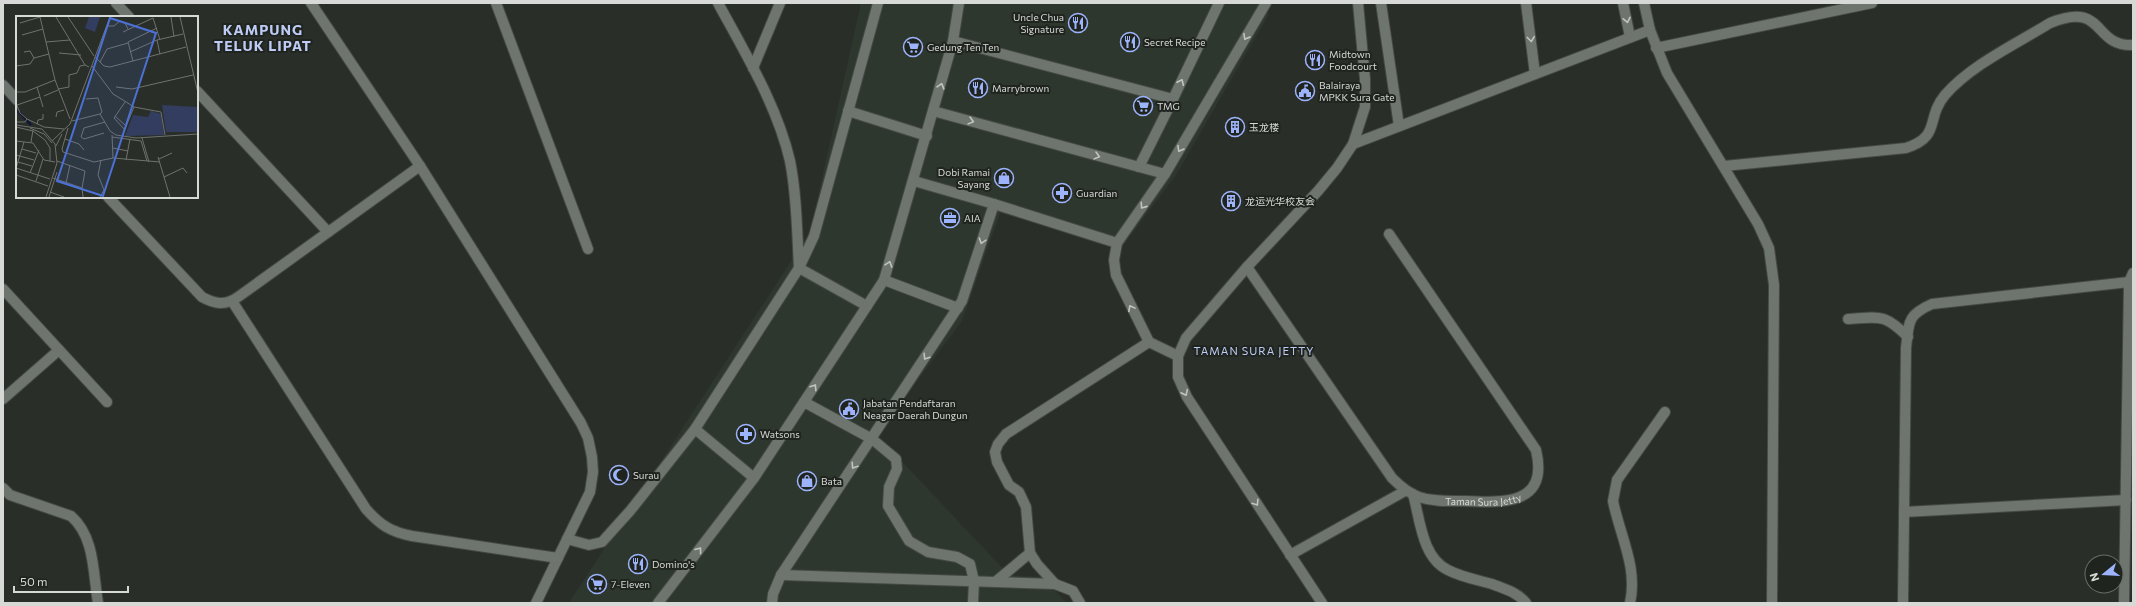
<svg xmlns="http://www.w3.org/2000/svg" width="2136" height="606" viewBox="0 0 2136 606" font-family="Commissioner,'Noto Sans SC',sans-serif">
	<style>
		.built { fill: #2e372d }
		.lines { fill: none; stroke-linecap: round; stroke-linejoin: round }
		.minor-casing { stroke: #454945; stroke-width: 12 }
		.minor { stroke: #6e746e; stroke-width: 10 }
		.oneway { stroke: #c1c5c1 }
		.labels { text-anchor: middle; stroke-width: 4; stroke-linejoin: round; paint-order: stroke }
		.poi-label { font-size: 10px; fill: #d6d9d6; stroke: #20241f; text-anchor: start }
		.street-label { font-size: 10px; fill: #d6d9d6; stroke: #20241f }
		.neighbourhood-label { font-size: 11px; letter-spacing: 1px; fill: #bdcbf5; stroke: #20241f }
		.district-label { font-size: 14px; font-weight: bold; letter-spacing: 1px; fill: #bdcbf5; stroke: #20241f }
		.inset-river { fill: none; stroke: #0d1435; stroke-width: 2 }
		.inset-road { fill: none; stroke: #6f726e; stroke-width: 1 }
		.view { fill: #4b71d8; fill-opacity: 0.15; stroke: #4b71d8; stroke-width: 2 }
		.inset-edge { fill: none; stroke: #d6d9d6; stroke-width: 2 }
	</style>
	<rect width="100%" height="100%" fill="#2a2e29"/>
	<path class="built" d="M861 3H1269L1268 16 1176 175 1122 247 1001 211 962 321 877 435 1009 575 1044 577 1066 603H569L810 232Z"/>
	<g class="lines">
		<defs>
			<g id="minor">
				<path d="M116 3 129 17"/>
				<path d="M311 3 420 166 581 423 588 438 592 457 593 472 590 492 536 603"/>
				<path d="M496 3 588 249"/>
				<path d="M718 3C745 53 777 105 790 161 797 196 797 233 799 268L867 306"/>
				<path d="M1381 3 1399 126"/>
				<path d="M1526 3 1535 74"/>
				<path d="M1623 3 1630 37"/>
				<path d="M1644 3 1650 30 1667 73 1758 224 1769 248 1774 285 1772 603"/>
				<path d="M953 41 1173 99"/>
				<path d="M1656 48 1872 3"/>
				<path d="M753 68 780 3"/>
				<path d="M3 85 17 100"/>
				<path d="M197 91 328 232"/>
				<path d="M848 111 927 136"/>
				<path d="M933 111 1165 174"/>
				<path d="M1353 144 1650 30"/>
				<path d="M1724 166 1906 148C1942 136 1925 119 1945 95 1971 65 2016 44 2050 23 2106 0 2092 47 2133 45"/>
				<path d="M1139 167 1173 99 1219 3"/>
				<path d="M914 181 994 204 1117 243"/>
				<path d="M108 197 202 297C215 304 225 306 238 297L420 166"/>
				<path id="s1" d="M1247 267 1392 478C1400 486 1408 493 1419 497 1434 502 1450 501 1465 501 1504 503 1549 505 1536 450L1389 234"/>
				<path d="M884 280 958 308"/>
				<path d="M3 289 107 402"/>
				<path d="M232 301 366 509C380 525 391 532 412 536L558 558"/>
				<path d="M1848 319C1879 317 1884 313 1908 337"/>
				<path d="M1149 342 1116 275 1114 260 1117 243 1165 174 1266 3"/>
				<path d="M3 399 59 350"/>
				<path d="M804 402 872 439 896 459 897 469 889 487 888 506 909 541 928 552 957 557 970 564 974 581 973 603"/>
				<path d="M695 429 754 478"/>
				<path d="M3 488 10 495 71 516C95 537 93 573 98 603"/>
				<path d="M1413 494C1420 519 1422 558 1448 570 1461 577 1478 580 1492 584 1505 589 1517 592 1526 603"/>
				<path d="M1904 512 2126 500"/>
				<path d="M567 539 589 545 602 542 630 511 695 429 799 268 814 236 878 3"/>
				<path d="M1290 555 1405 491"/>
				<path d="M781 575 1055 584 1073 591 1080 603"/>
				<path d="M995 582 1030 553"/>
				<path d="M1055 584 1037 564 1030 553 1026 507 1019 492 1009 485 997 462 995 452 998 444 1006 434 1149 342 1178 356"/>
				<path d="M658 603 754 478 884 280 953 41 959 3"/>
				<path d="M772 603 773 594 781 575 962 301 994 204"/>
				<path d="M1322 603 1187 397 1178 377V356L1186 338 1247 267 1318 191 1337 168 1353 144 1365 107V79L1358 3"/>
				<path d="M1630 603C1638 567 1620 536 1613 501L1617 480 1665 412"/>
				<path d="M1903 603 1906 348C1909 322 1907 315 1932 304L2129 282"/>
				<path d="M2124 603 2129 282 2133 273"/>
			</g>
		</defs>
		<use href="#minor" class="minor-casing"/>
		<use href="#minor" class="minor"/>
	</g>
	<defs><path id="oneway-chevron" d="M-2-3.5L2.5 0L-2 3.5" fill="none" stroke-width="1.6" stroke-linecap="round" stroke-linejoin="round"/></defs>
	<g class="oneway">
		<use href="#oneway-chevron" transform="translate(1627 20) rotate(78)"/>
		<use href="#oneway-chevron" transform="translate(1246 37) rotate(120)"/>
		<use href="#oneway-chevron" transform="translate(1531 39) rotate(83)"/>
		<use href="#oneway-chevron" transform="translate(1181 82) rotate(-65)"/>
		<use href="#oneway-chevron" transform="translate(941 86) rotate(-74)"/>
		<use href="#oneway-chevron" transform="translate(971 121) rotate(15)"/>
		<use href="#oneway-chevron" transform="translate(1180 149) rotate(120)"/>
		<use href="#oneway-chevron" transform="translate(1097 156) rotate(15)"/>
		<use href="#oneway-chevron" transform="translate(1143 206) rotate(125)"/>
		<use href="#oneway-chevron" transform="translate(982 241) rotate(108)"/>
		<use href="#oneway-chevron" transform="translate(889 264) rotate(-72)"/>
		<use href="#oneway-chevron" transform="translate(1131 308) rotate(-118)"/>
		<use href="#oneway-chevron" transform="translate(926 357) rotate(123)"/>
		<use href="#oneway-chevron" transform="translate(814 387) rotate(-57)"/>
		<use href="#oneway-chevron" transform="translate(1185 393) rotate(64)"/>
		<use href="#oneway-chevron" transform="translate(854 466) rotate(124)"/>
		<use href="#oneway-chevron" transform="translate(1256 503) rotate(57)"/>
		<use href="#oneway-chevron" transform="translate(699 550) rotate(-53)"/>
	</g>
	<defs>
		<symbol id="restaurant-ring" viewBox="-11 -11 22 22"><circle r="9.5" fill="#20241f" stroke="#9db4fd" stroke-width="1.5"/><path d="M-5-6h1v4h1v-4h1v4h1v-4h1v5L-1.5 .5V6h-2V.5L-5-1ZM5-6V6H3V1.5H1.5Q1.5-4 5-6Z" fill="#9db4fd"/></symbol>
		<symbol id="supermarket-ring" viewBox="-11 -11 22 22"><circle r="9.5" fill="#20241f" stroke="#9db4fd" stroke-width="1.5"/><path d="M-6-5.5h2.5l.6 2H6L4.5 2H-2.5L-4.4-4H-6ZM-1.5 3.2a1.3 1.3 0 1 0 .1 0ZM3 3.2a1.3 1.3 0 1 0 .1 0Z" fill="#9db4fd"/></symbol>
		<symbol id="civic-ring" viewBox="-11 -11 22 22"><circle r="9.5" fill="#20241f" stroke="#9db4fd" stroke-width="1.5"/><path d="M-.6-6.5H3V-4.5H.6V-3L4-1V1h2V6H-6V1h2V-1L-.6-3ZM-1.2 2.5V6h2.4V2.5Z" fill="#9db4fd"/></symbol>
		<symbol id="building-ring" viewBox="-11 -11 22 22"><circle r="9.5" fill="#20241f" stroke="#9db4fd" stroke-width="1.5"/><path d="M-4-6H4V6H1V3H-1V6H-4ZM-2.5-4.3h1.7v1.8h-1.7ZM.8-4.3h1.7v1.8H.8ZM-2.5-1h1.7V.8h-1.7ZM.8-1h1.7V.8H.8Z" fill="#9db4fd"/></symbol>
		<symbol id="shop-ring" viewBox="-11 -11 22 22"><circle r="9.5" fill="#20241f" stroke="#9db4fd" stroke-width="1.5"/><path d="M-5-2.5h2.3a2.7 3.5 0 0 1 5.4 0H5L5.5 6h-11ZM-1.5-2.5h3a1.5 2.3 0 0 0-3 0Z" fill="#9db4fd"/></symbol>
		<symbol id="pharmacy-ring" viewBox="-11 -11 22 22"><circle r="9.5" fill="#20241f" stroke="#9db4fd" stroke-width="1.5"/><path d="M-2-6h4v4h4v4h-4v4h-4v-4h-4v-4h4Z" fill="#9db4fd"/></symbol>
		<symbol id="office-ring" viewBox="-11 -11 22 22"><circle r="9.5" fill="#20241f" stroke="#9db4fd" stroke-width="1.5"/><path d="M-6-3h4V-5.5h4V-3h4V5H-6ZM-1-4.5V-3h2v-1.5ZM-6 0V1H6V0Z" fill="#9db4fd"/></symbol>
		<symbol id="mosque-ring" viewBox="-11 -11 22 22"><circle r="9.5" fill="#20241f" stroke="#9db4fd" stroke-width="1.5"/><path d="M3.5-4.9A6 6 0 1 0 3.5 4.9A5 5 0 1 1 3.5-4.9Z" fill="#9db4fd"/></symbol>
	</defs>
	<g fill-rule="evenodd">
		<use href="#restaurant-ring" x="1067" y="12" width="22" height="22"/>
		<use href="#restaurant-ring" x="1119" y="31" width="22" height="22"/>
		<use href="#supermarket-ring" x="902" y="36" width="22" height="22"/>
		<use href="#restaurant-ring" x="1304" y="49" width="22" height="22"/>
		<use href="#restaurant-ring" x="967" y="77" width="22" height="22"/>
		<use href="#civic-ring" x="1294" y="80" width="22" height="22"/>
		<use href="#supermarket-ring" x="1132" y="95" width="22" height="22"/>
		<use href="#building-ring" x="1224" y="116" width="22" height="22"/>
		<use href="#shop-ring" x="993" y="167" width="22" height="22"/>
		<use href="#pharmacy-ring" x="1051" y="182" width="22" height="22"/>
		<use href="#building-ring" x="1220" y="190" width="22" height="22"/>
		<use href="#office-ring" x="939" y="207" width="22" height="22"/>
		<use href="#civic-ring" x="838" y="398" width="22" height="22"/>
		<use href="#pharmacy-ring" x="735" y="423" width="22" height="22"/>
		<use href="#mosque-ring" x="608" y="464" width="22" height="22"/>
		<use href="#shop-ring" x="796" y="470" width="22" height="22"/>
		<use href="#restaurant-ring" x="627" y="553" width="22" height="22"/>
		<use href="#supermarket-ring" x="586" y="573" width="22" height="22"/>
	</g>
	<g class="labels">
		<g class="poi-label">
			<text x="1064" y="21" text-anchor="end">Uncle Chua<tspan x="1064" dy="12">Signature</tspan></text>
			<text x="1144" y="46">Secret Recipe</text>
			<text x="927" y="51">Gedung Ten Ten</text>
			<text x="1329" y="58">Midtown<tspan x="1329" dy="12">Foodcourt</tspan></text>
			<text x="1319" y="89">Balairaya<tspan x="1319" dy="12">MPKK Sura Gate</tspan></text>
			<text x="992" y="92">Marrybrown</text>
			<text x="1157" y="110">TMG</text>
			<text x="1249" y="131">玉龙楼</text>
			<text x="990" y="176" text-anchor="end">Dobi Ramai<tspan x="990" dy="12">Sayang</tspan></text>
			<text x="1076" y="197">Guardian</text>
			<text x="1245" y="205">龙运光华校友会</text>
			<text x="964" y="222">AIA</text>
			<text x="863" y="407">Jabatan Pendaftaran<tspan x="863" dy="12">Neagar Daerah Dungun</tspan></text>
			<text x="760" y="438">Watsons</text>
			<text x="633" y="479">Surau</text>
			<text x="821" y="485">Bata</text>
			<text x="652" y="568">Domino's</text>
			<text x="611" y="588">7-Eleven</text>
		</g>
		<g class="street-label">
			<text dy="4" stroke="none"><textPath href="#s1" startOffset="354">Taman Sura Jetty</textPath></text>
		</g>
		<g class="neighbourhood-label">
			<text x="1254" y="355">TAMAN SURA JETTY</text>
		</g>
		<g class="district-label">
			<text x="263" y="35">KAMPUNG<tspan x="263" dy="16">TELUK LIPAT</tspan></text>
		</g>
	</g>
	<g transform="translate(16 16)">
		<rect width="182" height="182" fill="#2a2e29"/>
		<path d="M73 1H84L79 16 69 12ZM146 89 181 91 182 116H150ZM135 95 145 98 148 119 109 120 117 99 132 101Z" fill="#323d60"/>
		<path class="inset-river" d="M2 95 15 109"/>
		<path class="inset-road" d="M24 1 39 64 54 103M40 1 69 49 73 51M52 1 78 40M155 1 158 21M164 1 182 77M137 2 144 24M4 7 24 1M91 10H98L104 5 109 7 112 13M107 16 137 2M6 19 27 13M141 24 144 38M30 26 54 24M8 36 14 35 18 42M114 36 141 24 167 18M43 37 65 39M79 41 88 50 94 51 170 31M117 45 112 26 141 12M84 46 91 33 112 27M0 50 14 48 18 42 33 38M76 50 97 78 107 84 118 91 145 96 149 119M21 71 27 91M100 71 116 73 177 59M42 73 53 71V59L61 57 64 50 69 49M0 76H9L39 64M28 80 42 74M70 83 82 82 86 96 84 98 94 115 100 119 120 122 182 118M109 86 98 102 109 114M0 87 4 97 11 103 28 111 48 113M1 89 24 81M99 100 110 110M40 101 41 96 48 94M56 105 84 98M0 106H9L11 103M21 108 22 104 27 103V98M0 109 26 113 39 128 41 147 30 181M0 111 17 115 29 124 34 132V145M14 112 28 118 36 127M52 112 46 133 47 136 78 146 97 142 144 146M88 117 68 123 65 121 68 112 89 106M96 119 97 142M106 120 118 91M96 121 125 125 131 145M126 122 133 146M49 123 63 128 68 134M0 125 17 127 28 144 39 146M36 125 54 108 94 1M15 126 17 114M40 130 46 118M97 132 112 135M6 133 20 137M0 139 18 144M142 141 154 181M143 143 156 137M110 144 114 123M41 145 69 155 66 172M2 146 16 150M0 152 34 163M0 152 8 126M14 157 23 134M0 159 32 170M148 161 167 152 171 157M37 162 66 172 67 181M20 165 27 143M50 167 54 149M34 176 48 181M33 181 41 156M84 181 88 174 82 159 85 144"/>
		<path class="view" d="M94 2 140 17 87 180 41 165Z"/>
		<rect width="182" height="182" class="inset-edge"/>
	</g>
	<rect width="2136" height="606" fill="none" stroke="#d6d9d6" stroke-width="8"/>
	<g transform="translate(2104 574) rotate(252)"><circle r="19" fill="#20241f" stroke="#696c68"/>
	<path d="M0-3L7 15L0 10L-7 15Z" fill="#9db4fd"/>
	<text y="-6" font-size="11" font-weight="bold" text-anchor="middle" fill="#d6d9d6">N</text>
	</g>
	<path d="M14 586v6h114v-6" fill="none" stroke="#d6d9d6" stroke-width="2"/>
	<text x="20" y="586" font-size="12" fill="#d6d9d6" stroke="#20241f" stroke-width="3" paint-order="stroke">50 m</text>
</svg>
